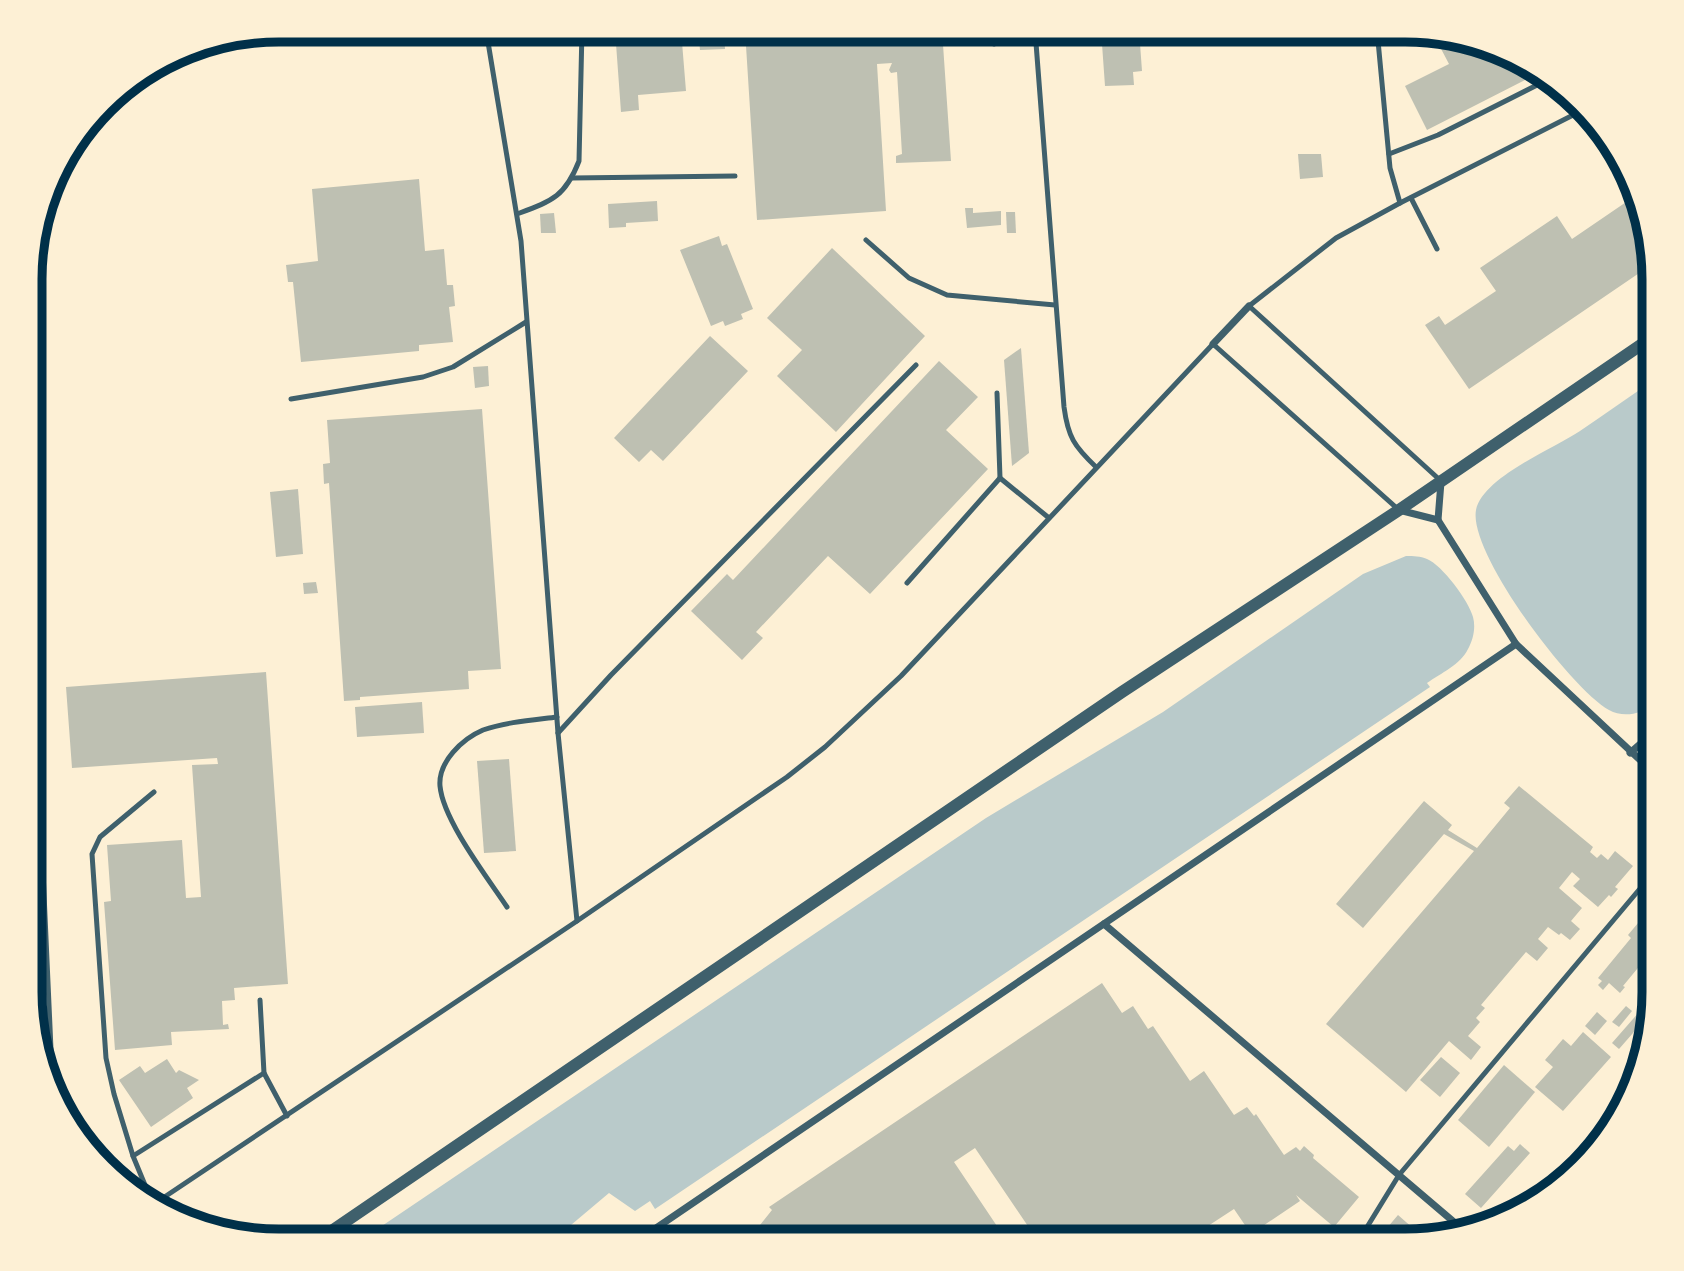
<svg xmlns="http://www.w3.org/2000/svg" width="1684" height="1271" viewBox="0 0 1684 1271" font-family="'Fira Sans Condensed',sans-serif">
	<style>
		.green { fill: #b9caca }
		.building { fill: #bec0b2 }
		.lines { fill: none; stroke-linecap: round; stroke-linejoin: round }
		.service { stroke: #3f606c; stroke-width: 5 }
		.minor { stroke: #3f606c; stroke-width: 7 }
		.tertiary { stroke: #3f606c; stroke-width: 12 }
		.rim { fill: none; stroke: #003049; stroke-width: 9 }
	</style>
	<rect width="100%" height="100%" fill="#fdf0d5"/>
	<g class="green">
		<path d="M1654 380V705C1641 714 1623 718 1609 710 1571 689 1468 553 1476 510 1483 477 1553 449 1580 431 1605 414 1629 397 1654 380Z"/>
		<path d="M1406 556C1414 556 1420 556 1427 559 1442 565 1469 601 1473 617 1476 628 1473 640 1468 649 1460 665 1441 673 1427 683L1430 687 655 1209 650 1201 635 1211 609 1193 552 1241H375L370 1234 986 818 1163 712 1363 574Z"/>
	</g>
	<g class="building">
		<path d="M615 30H681L686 91 638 95 639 110 621 112Z"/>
		<path d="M698 30H724L725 49 700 50Z"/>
		<path d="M745 30H942L951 161 896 163V156L902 154 897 72 891 73 889 70 892 63 877 64 886 211 757 220Z"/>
		<path d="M1101 30H1139L1142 71 1133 72 1134 85 1105 86Z"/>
		<path d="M1451 37 1500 49 1539 73 1427 130 1405 86 1449 64 1438 43Z"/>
		<path d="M1298 154H1321L1323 177 1300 179Z"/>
		<path d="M419 179 425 251 444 249 447 285H453L455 306 449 307 453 342 419 345V351L301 362 293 282H288L286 265 318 261 312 189Z"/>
		<path d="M1635 196 1651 265 1469 389 1425 325 1439 316 1445 325 1496 291 1480 268 1557 216 1572 239Z"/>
		<path d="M657 201 658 221 626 223V227L609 228 608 204Z"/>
		<path d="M965 208H973V213L1001 211V225L967 228Z"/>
		<path d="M1006 212H1015L1016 233H1007Z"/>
		<path d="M554 213 556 233H541L540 214Z"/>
		<path d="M719 236 722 246 727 244 753 309 741 314 743 319 725 326 723 321 711 326 680 250Z"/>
		<path d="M832 248 925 336 836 432 777 376 802 350 767 318Z"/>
		<path d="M710 336 748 371 663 461 651 450 639 462 614 438Z"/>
		<path d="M1021 348 1029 453 1012 466 1004 360Z"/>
		<path d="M939 361 978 397 946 430 988 469 870 594 828 556 756 632 763 638 742 660 691 611 727 574 733 580Z"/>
		<path d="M488 366 489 386 475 388 473 367Z"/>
		<path d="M482 409 501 669 468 671 469 689 360 697V700L344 701 329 483 324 484 323 464 330 463 327 420Z"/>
		<path d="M298 489 303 554 276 557 270 492Z"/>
		<path d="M316 582 318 593 304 594 303 583Z"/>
		<path d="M266 672 288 984 234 988 235 1000 222 1001 223 1025 228 1024 229 1029 171 1032 172 1045 115 1050 104 902 111 901 107 845 182 840 186 898 201 897 192 765 218 764 217 758 72 768 66 687Z"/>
		<path d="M422 702 424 733 357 737 355 707Z"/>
		<path d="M509 759 516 851 484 853 477 761Z"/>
		<path d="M1519 786 1593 847 1590 852 1597 858 1601 854 1608 860 1615 851 1633 866 1615 887 1618 889 1611 897 1609 895 1598 907 1573 886 1580 879 1572 872 1559 888 1582 908 1571 921 1580 929 1570 940 1561 933 1559 935 1548 927 1538 939 1548 948 1537 961 1526 952 1481 1005 1485 1008 1476 1018 1480 1022 1468 1036 1481 1047 1471 1060 1449 1041 1406 1092 1326 1024 1474 851 1444 834 1363 928 1336 904 1424 801 1452 825 1448 830 1477 848 1510 808 1504 803Z"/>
		<path d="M1654 904V958L1647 967 1642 963 1623 986 1625 987 1620 993 1609 983 1603 990 1598 985 1602 981 1598 978 1631 938 1628 935Z"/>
		<path d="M1102 983 1122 1013 1133 1006 1148 1029 1153 1026 1190 1081 1204 1071 1234 1115 1247 1107 1254 1116 1256 1114 1284 1155 1296 1147 1300 1151 1304 1146 1314 1155 1313 1158 1359 1197 1334 1227 1296 1195 1300 1201 1251 1234 1234 1209 1185 1241H1038L975 1148 954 1162 1007 1241H808L793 1228 783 1241 748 1240 772 1210 769 1207Z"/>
		<path d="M1626 1006 1632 1011 1619 1027 1612 1022Z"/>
		<path d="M1640 1011 1647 1017 1619 1049 1612 1043Z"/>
		<path d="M1597 1012 1607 1021 1595 1035 1585 1026Z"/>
		<path d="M1583 1032 1611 1057 1563 1111 1535 1087 1553 1067 1545 1060 1563 1039 1571 1046Z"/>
		<path d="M1441 1057 1460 1073 1440 1097 1420 1080Z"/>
		<path d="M167 1059 176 1073 179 1070 199 1080 187 1088 193 1098 151 1127 119 1080 140 1066 145 1073Z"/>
		<path d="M1504 1065 1535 1092 1489 1147 1458 1120Z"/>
		<path d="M1520 1144 1530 1153 1481 1208 1465 1194 1508 1146 1514 1151Z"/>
		<path d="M1398 1215 1414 1229 1405 1239 1406 1241H1389L1381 1235Z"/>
	</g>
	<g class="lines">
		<g class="service">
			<path d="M486 30 521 241 558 733 577 921"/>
			<path d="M993 30 994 44"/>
			<path d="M1035 30 1064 407C1068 437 1074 446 1096 467"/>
			<path d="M1377 30 1390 168 1400 203"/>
			<path d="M1389 154 1438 135 1549 79"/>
			<path d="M572 178 735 176"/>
			<path d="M1411 198 1437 249"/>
			<path d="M517 214C552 201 565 197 579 161L582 30"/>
			<path d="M866 240 909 278 947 295 1055 305"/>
			<path d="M997 393 1000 478"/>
			<path d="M291 399 423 377 453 367 526 322"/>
			<path d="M1441 481 1249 306 1336 238 1400 203 1583 110"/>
			<path d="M907 583 1000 478 1049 518"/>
			<path d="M31 604 53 1094"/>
			<path d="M558 733 611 675 916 365"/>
			<path d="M507 907C487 877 443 820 440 786 438 762 462 739 483 730 506 722 533 720 557 717"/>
			<path d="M260 1000 264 1073 287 1116"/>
			<path d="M133 1156 114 1094 106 1058 92 854 100 837 154 792"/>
			<path d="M152 1202 133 1156 264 1073"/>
			<path d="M154 1204 577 921 787 777 825 747 901 676 1213 344 1399 510"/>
			<path d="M1355 1241 1364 1232 1399 1175 1654 872"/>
		</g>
		<g class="minor">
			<path d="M1213 344 1249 306"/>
			<path d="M1441 482 1438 520 1516 644 1654 773"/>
			<path d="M1399 510 1438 520"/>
			<path d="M1630 753 1654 732"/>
			<path d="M1104 924 1461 1228"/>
			<path d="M637 1241 1516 644"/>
		</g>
		<path class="tertiary" d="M317 1241 1122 692 1399 510 1654 336"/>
	</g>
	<path d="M0 0H1684V1271H0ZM279 42H1405A237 237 0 0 1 1642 279V992A237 237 0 0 1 1405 1229H279A237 237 0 0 1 42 992V279A237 237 0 0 1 279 42Z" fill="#fdf0d5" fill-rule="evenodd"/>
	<path class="rim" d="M279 42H1405A237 237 0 0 1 1642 279V992A237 237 0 0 1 1405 1229H279A237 237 0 0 1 42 992V279A237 237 0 0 1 279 42Z"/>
</svg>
